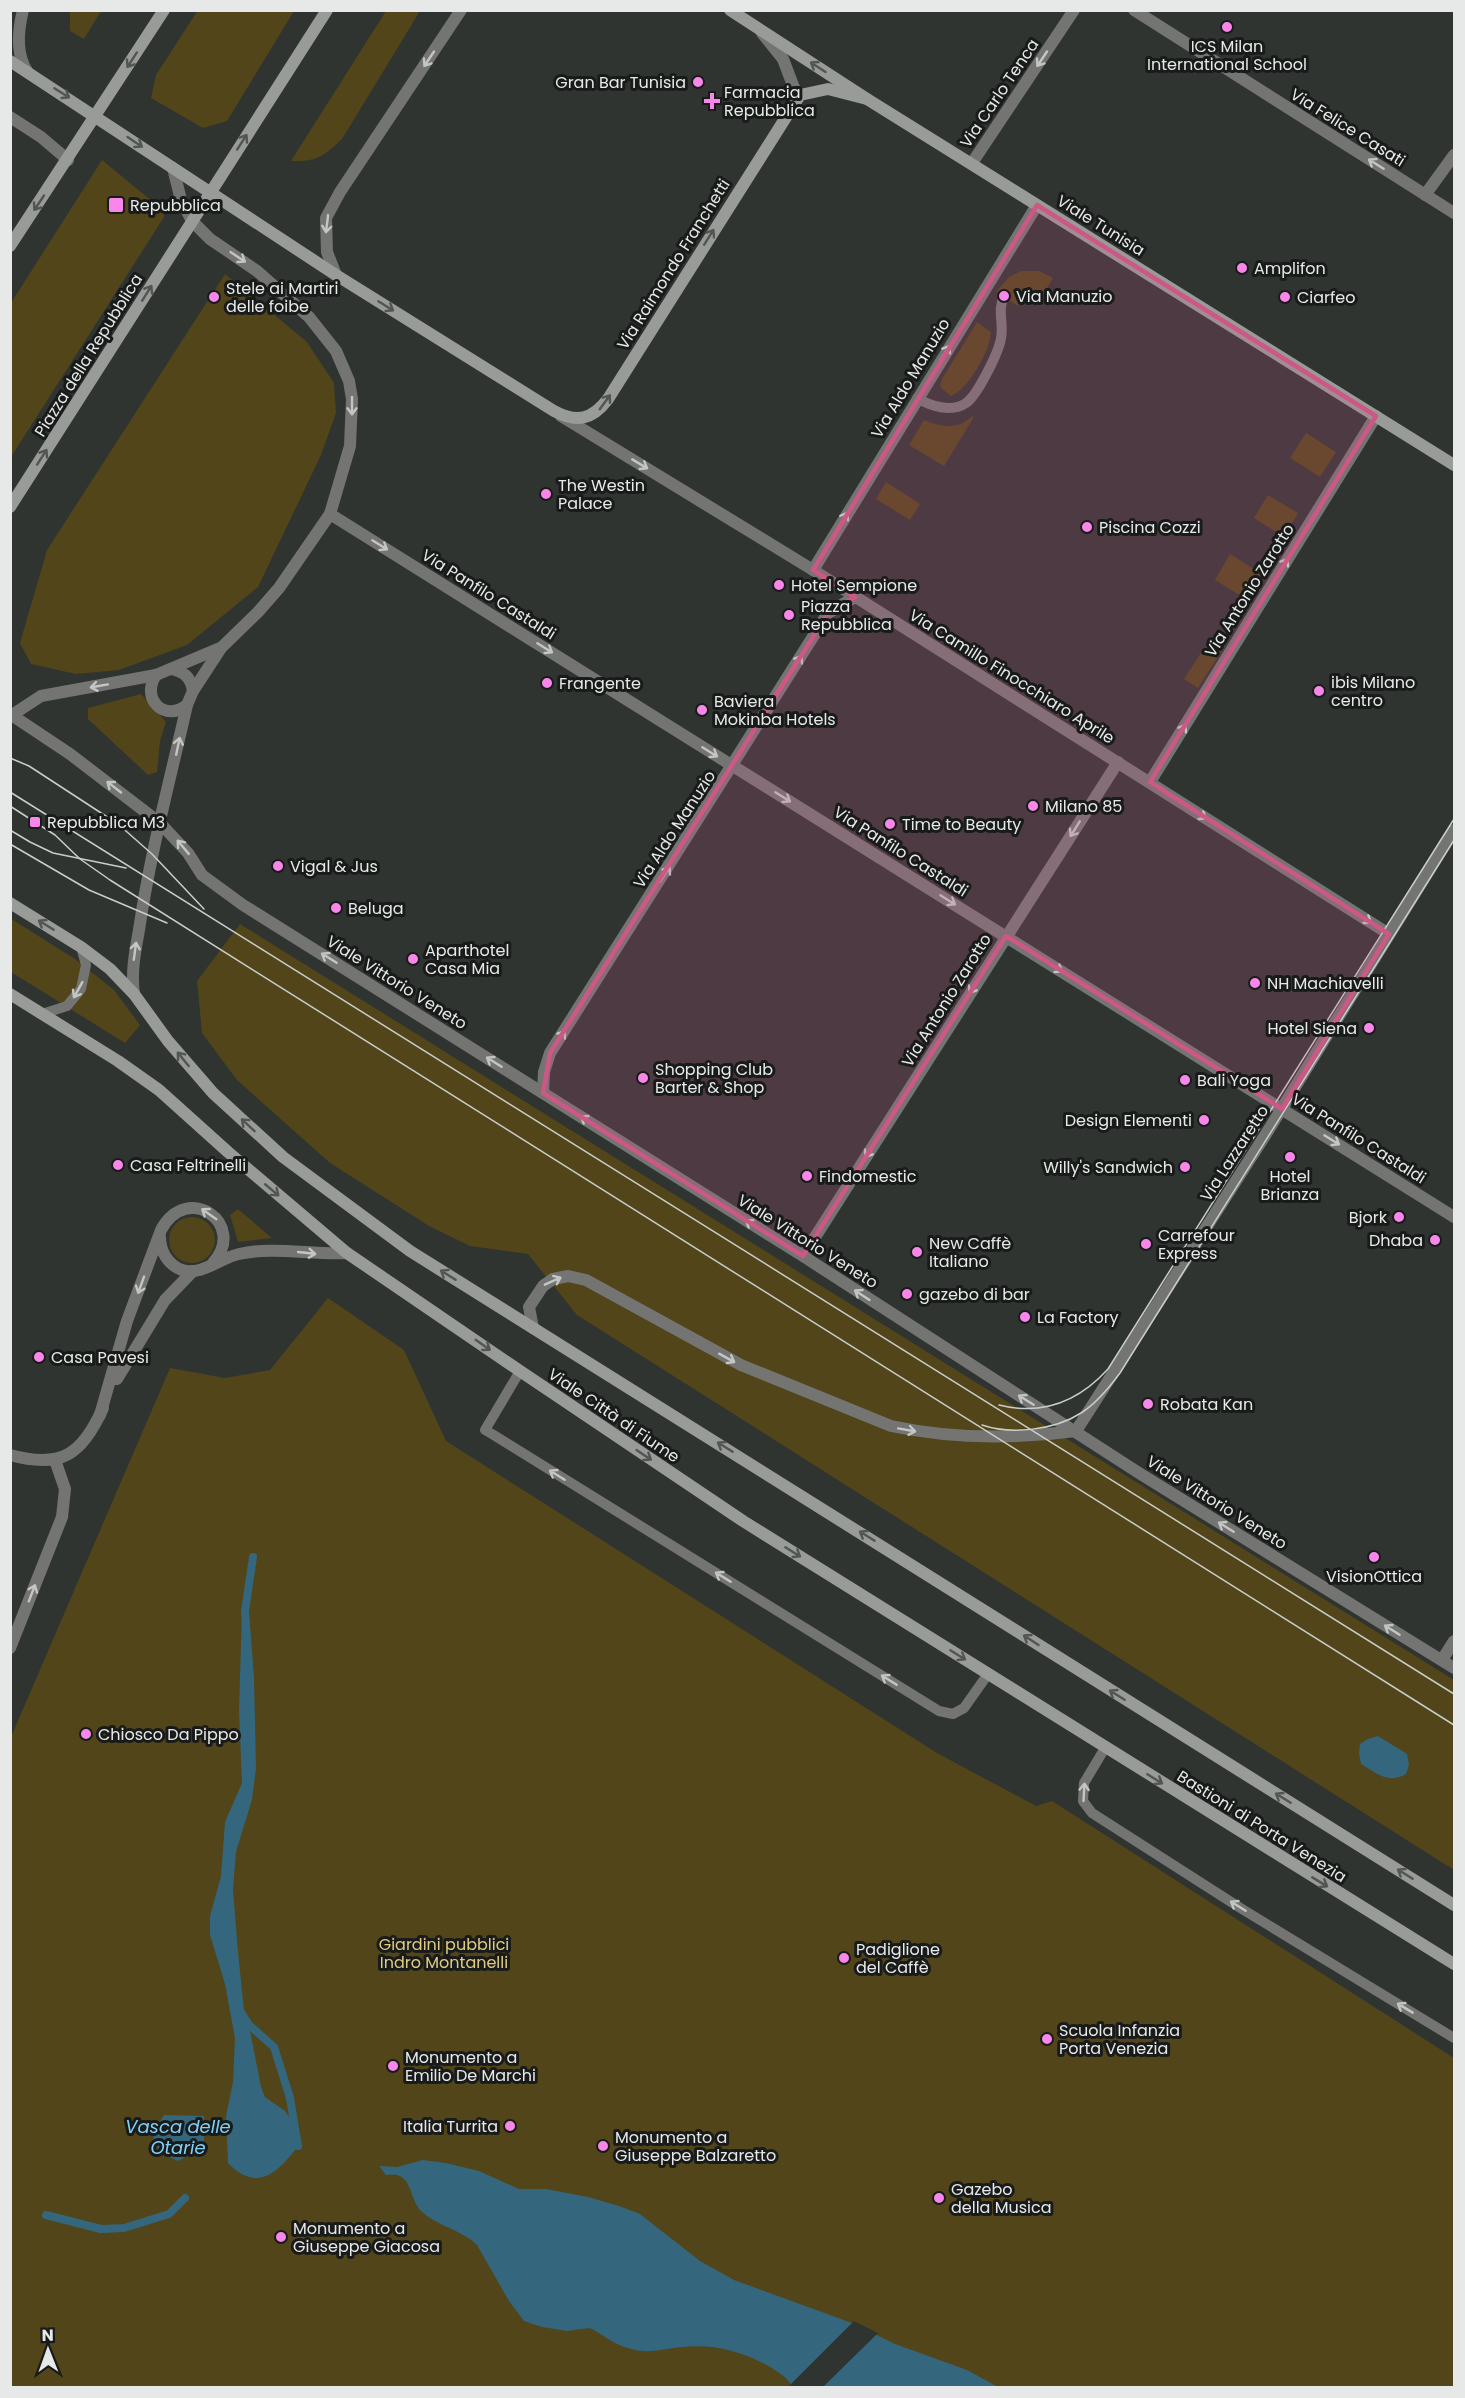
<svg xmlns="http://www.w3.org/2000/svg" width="1465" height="2398" viewBox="0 0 1465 2398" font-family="Poppins,sans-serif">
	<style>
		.green { fill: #514519 }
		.water { fill: #34677e }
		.pier { fill: #2f3431 }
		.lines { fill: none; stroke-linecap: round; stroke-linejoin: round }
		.stream { stroke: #34677e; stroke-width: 8 }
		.lane { stroke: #747573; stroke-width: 10 }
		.street { stroke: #747573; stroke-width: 12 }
		.secondary { stroke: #999b98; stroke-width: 12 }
		.tram { stroke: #c9cdcb; stroke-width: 1.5 }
		.oneway { stroke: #c4c6c4 }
		.oneway2 { stroke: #535553 }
		.marked { fill: #cd5785; fill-opacity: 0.2; stroke: #cd5785; stroke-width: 4.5; stroke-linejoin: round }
		.poi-dot { fill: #f987e9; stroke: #191b1a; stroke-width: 2 }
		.labels { text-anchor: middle; stroke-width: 6; stroke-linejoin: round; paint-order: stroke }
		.poi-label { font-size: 16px; fill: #e6e9e7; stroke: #191b1a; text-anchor: start }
		.street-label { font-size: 16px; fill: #e6e9e7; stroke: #191b1a }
		.park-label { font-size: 16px; fill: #e1cb81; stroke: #191b1a }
		.water-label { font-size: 18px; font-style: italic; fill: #80d1f8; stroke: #191b1a }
	</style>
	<rect width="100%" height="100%" fill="#2f3431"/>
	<g class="green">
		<path d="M198 10 294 11 227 121 203 128 151 98 156 75Z"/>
		<path d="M70 11H101L84 39 70 31Z"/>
		<path d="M386 11H420L342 139C324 156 317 162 291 161Z"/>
		<path d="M102 160 164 211V217L11 457V303Z"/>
		<path d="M1021 271H1039L1053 278 1039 301C1030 298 1025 299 1018 306L996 292 1009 277Z"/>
		<path d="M225 274 307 342 334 383 336 413 321 455 258 587 187 645 119 670 76 674 31 664 20 643 47 550Z"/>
		<path d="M977 322 991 332C990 351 969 388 951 396L940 387 942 379Z"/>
		<path d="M972 416 974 417 944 466 909 445 924 420C940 427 959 430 972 416Z"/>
		<path d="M1306 433 1336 452 1320 477 1290 458Z"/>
		<path d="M886 482 920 504 910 520 876 499Z"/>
		<path d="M1268 495 1298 513 1284 537 1254 518Z"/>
		<path d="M1230 554 1262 574 1246 599 1215 580Z"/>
		<path d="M1214 642 1221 644 1223 649 1198 688 1184 679 1206 645Z"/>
		<path d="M141 694 166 722 160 741 157 772 148 775 88 719V708Z"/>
		<path d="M10 918 75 959 114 990 140 1025 125 1043 11 972Z"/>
		<path d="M240 924 1454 1680V1870L577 1315 528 1254 470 1246 429 1226 330 1163 237 1080 202 1033 197 981Z"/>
		<path d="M238 1209 272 1238 238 1242 230 1215Z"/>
		<circle cx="192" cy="1240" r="23"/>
		<path d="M328 1298 404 1350 446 1441 937 1753 1036 1806 1052 1801 1454 2058V2387L11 2388V1737L170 1368 225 1378 270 1370Z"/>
	</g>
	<g class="water">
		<path d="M253 1557 245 1611 250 1679 252 1768 248 1799 232 1851 229 1890 234 1952 240 2011 249 2025 261 2087 265 2097 285 2111 294 2124 298 2146C278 2173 257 2193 228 2163L226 2116 233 2082 235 2038 225 1984 210 1935V1916L221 1876 225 1822 242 1783 239 1711 242 1610 250 1559Z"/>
		<path d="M1378 1736 1407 1754 1409 1765 1406 1774C1388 1784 1378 1774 1361 1764L1359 1753 1360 1744 1368 1739Z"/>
		<path d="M164 2115 204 2116V2142L190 2155 178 2161 162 2153 153 2141 156 2128Z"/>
		<path d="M423 2160 446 2163 479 2171 519 2189H546L588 2197 619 2206 640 2214 700 2261 734 2280 852 2323 895 2344 967 2370 998 2387H795C790 2384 787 2378 782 2375 752 2353 717 2343 681 2347 663 2349 648 2354 631 2349 614 2345 604 2335 590 2328L567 2331 542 2327 524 2321 509 2301 477 2245C462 2230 437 2226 421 2211 408 2197 413 2170 386 2175L379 2166 397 2167Z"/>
	</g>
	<path class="pier" d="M854 2321 878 2333 823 2387 789 2386Z"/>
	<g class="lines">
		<g class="stream">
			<path d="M253 1557 245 1611 250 1678 252 1768 248 1799 232 1851 229 1890 234 1952 240 2011 249 2025 274 2047 290 2098 298 2146"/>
			<path d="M46 2215 101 2229 124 2228 169 2214 185 2198"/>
		</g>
		<g class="lane">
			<path d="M917 398C930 406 952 413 966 403 977 396 999 352 1001 338 1004 323 997 311 1004 296"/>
			<path d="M42 1014 67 1006 81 989 86 965 81 947"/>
			<path d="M520 1371 485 1430 492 1434 939 1711 953 1714 964 1708 988 1674"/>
			<path d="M1105 1748 1084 1783 1083 1801 1092 1813 1242 1909 1454 2038"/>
		</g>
		<g class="street">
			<path d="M23 10C18 30 16 54 27 71"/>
			<path d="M1134 10 1454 213"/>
			<path d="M762 33 783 59 794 88 800 95"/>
			<path d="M10 117 41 137 68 160"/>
			<path d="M972 163 1074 10"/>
			<path d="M1425 195 1454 155"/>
			<path d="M336 275 327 252 326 218 340 192 461 10"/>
			<path d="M561 416 813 570 1389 934"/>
			<path d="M330 514 1454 1217"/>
			<path d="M813 570 1037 205"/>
			<path d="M171 669C184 671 191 678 193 691"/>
			<path d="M156 675C140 699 165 723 187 705"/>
			<path d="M10 714 70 754 160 823 188 853 202 875 243 905 803 1256 1139 1473 1454 1668"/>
			<path d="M12 715 41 696 156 675 220 648"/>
			<path d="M1150 782 1376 416"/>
			<path d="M134 994C131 972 135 952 139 930 150 854 170 780 187 705L193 691 221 648 258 612 279 588 330 514 350 446 352 399 349 381 336 351 309 317 257 271 210 239 192 221 181 200 173 168"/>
			<path d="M543 1093 544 1072 550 1053 828 613 855 597"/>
			<path d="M160 1237C160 1251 168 1265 182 1270 202 1276 220 1258 239 1254 274 1246 311 1255 347 1253"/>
			<path d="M803 1256 1118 762"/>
			<path d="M533 1328 529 1307 543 1286 553 1279 568 1276 586 1280 741 1365 891 1426C952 1439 1015 1439 1076 1431"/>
			<path d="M117 1379 165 1300 193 1271"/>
			<path d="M100 1415 127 1321 161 1230C187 1181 248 1224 213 1263"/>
			<path d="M1076 1431 1266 1134 1454 830"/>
			<path d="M10 1455C61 1469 82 1455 103 1408"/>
			<path d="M10 1648 62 1517 65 1489 55 1460"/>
			<path d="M1442 1660 1454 1641"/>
		</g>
		<g class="secondary">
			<path d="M730 10 867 99 1454 465"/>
			<path d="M10 61 336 275 554 411C577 423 592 420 608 399L800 95 828 89 867 99"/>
			<path d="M10 246 164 10"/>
			<path d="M10 507 327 10"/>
			<path d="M10 903 81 947 110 969 134 994 168 1041 213 1093 283 1157 410 1251 1454 1905"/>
			<path d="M10 994 118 1061 159 1090 228 1152 347 1253 520 1371 743 1521 1454 1964"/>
		</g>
		<g class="tram">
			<path d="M10 758 29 766 118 824 152 854 204 909"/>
			<path d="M10 792 1454 1694"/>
			<path d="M10 806 55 835 80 859 110 880 1454 1725"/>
			<path d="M10 830 30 842 53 853 126 868"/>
			<path d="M10 844 89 890 167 923"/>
			<path d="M999 1405C1043 1416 1078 1402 1108 1369L1454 819"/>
			<path d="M982 1425C1011 1435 1055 1430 1081 1413 1097 1403 1109 1388 1120 1373L1454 840"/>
		</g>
	</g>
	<defs><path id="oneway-shaft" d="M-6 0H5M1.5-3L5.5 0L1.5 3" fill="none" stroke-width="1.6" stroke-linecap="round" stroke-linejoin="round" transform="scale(1.5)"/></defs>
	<g class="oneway">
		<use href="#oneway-shaft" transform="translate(429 59) rotate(124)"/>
		<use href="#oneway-shaft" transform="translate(1042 59) rotate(124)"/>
		<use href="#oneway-shaft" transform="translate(1376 164) rotate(-148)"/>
		<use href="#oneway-shaft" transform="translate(327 224) rotate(97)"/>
		<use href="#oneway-shaft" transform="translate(238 257) rotate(34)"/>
		<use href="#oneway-shaft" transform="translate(945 353) rotate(-58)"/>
		<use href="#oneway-shaft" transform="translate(352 406) rotate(90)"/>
		<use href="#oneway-shaft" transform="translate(640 464) rotate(31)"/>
		<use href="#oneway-shaft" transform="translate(843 520) rotate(-59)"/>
		<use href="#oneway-shaft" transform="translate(380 545) rotate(32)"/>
		<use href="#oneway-shaft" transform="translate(1283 566) rotate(-58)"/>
		<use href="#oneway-shaft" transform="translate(545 648) rotate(32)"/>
		<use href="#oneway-shaft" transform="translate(797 663) rotate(-58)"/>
		<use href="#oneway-shaft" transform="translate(99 686) rotate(170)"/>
		<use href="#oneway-shaft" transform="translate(1181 732) rotate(-58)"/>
		<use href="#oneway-shaft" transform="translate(178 746) rotate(-78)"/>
		<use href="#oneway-shaft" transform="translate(710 752) rotate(32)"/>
		<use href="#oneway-shaft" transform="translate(114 787) rotate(-142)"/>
		<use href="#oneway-shaft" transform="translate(783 797) rotate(32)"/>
		<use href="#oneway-shaft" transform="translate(1199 814) rotate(32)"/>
		<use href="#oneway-shaft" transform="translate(1075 829) rotate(122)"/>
		<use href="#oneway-shaft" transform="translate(183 847) rotate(-130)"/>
		<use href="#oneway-shaft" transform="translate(665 874) rotate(-57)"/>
		<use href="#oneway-shaft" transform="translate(948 900) rotate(32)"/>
		<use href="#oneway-shaft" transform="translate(1364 918) rotate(33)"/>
		<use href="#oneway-shaft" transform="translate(135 951) rotate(-82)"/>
		<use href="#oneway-shaft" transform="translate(329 958) rotate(-148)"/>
		<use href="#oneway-shaft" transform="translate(1055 967) rotate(32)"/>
		<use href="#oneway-shaft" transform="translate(974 986) rotate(122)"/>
		<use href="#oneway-shaft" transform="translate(78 990) rotate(119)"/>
		<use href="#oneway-shaft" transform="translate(560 1038) rotate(-57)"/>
		<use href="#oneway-shaft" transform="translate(494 1062) rotate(-148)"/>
		<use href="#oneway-shaft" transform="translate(588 1121) rotate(-148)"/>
		<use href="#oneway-shaft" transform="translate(1332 1140) rotate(32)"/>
		<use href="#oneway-shaft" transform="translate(870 1150) rotate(122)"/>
		<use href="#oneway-shaft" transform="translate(209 1214) rotate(-145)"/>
		<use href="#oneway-shaft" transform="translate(753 1225) rotate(-148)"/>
		<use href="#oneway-shaft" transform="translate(307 1253) rotate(6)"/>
		<use href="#oneway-shaft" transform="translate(553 1281) rotate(-24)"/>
		<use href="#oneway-shaft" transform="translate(141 1285) rotate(110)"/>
		<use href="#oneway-shaft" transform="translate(862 1295) rotate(-147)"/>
		<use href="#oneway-shaft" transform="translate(727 1358) rotate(29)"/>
		<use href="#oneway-shaft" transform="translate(1026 1400) rotate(-148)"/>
		<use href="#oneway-shaft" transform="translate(907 1430) rotate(10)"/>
		<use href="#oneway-shaft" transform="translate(557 1475) rotate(-148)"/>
		<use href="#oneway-shaft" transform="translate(1226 1527) rotate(-148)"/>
		<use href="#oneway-shaft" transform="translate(723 1577) rotate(-148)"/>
		<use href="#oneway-shaft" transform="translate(32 1593) rotate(-69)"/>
		<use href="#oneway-shaft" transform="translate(1392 1630) rotate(-148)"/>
		<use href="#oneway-shaft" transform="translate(889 1680) rotate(-148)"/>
		<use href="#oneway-shaft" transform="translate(1084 1792) rotate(-87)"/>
		<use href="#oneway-shaft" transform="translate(1238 1906) rotate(-148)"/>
		<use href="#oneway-shaft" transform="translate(1405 2008) rotate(-149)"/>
	</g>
	<g class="oneway2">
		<use href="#oneway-shaft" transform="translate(132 60) rotate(123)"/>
		<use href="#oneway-shaft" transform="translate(818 67) rotate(-147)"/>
		<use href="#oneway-shaft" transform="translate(62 93) rotate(32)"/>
		<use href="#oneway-shaft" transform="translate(135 142) rotate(34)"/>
		<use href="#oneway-shaft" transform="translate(242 142) rotate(-57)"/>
		<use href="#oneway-shaft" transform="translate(39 203) rotate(124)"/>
		<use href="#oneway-shaft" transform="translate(709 237) rotate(-58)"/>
		<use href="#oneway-shaft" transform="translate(147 293) rotate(-58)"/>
		<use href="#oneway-shaft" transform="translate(386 306) rotate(32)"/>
		<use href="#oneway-shaft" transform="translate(605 402) rotate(-54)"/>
		<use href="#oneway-shaft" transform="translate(42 457) rotate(-57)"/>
		<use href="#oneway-shaft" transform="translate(46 925) rotate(-148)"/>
		<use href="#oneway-shaft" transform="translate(183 1059) rotate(-129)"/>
		<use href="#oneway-shaft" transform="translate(248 1125) rotate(-137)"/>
		<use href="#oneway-shaft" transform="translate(272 1190) rotate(40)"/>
		<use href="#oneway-shaft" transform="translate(448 1275) rotate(-148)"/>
		<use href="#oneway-shaft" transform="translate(483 1345) rotate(35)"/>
		<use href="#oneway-shaft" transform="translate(725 1447) rotate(-148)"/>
		<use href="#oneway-shaft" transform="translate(644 1455) rotate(34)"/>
		<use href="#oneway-shaft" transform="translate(867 1536) rotate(-148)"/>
		<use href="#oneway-shaft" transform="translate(793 1552) rotate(32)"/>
		<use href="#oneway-shaft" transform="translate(1031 1640) rotate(-147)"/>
		<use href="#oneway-shaft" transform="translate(958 1655) rotate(32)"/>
		<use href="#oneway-shaft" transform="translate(1117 1695) rotate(-148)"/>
		<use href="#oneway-shaft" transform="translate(1155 1779) rotate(32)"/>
		<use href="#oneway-shaft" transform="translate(1283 1798) rotate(-148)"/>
		<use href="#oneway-shaft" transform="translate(1405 1874) rotate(-148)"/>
		<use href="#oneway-shaft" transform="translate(1320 1882) rotate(31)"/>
	</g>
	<path class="marked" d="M1037 205 1376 416 1150 782 1389 934 1282 1109 1006 936 803 1256 543 1093 550 1053 828 613 855 597 813 570Z"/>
	<g class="poi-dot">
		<circle cx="1227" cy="27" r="6"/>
		<circle cx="698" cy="82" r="6"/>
		<path d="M709 92h6v6h6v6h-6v6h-6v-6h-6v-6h6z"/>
		<rect x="108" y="197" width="16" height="16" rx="3"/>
		<circle cx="1242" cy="268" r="6"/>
		<circle cx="1004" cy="296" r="6"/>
		<circle cx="214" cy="297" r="6"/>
		<circle cx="1285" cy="297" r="6"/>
		<circle cx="546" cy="494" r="6"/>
		<circle cx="1087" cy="527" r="6"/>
		<circle cx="779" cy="585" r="6"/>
		<circle cx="789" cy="615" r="6"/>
		<circle cx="547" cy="683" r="6"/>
		<circle cx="1319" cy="691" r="6"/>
		<circle cx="702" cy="710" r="6"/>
		<circle cx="1033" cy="806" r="6"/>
		<rect x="29" y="816" width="12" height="12" rx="3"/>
		<circle cx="890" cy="824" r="6"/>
		<circle cx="278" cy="866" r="6"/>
		<circle cx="336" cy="908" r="6"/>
		<circle cx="413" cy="959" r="6"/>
		<circle cx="1255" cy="983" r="6"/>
		<circle cx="1369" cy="1028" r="6"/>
		<circle cx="643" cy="1078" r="6"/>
		<circle cx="1185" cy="1080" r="6"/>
		<circle cx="1204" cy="1120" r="6"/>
		<circle cx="1290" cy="1157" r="6"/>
		<circle cx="118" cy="1165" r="6"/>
		<circle cx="1185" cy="1167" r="6"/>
		<circle cx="807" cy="1176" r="6"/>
		<circle cx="1399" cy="1217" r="6"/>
		<circle cx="1435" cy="1240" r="6"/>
		<circle cx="1146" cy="1244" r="6"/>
		<circle cx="917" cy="1252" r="6"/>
		<circle cx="907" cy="1294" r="6"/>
		<circle cx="1025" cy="1317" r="6"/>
		<circle cx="39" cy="1357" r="6"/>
		<circle cx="1148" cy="1404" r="6"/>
		<circle cx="1374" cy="1557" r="6"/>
		<circle cx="86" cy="1734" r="6"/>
		<circle cx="844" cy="1958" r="6"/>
		<circle cx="1047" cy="2039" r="6"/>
		<circle cx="393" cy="2066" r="6"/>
		<circle cx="510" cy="2126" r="6"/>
		<circle cx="603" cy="2146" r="6"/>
		<circle cx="939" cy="2198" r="6"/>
		<circle cx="281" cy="2237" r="6"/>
	</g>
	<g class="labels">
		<g class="poi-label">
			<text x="1227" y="52" text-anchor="middle">ICS Milan<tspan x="1227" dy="18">International School</tspan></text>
			<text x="686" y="88" text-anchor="end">Gran Bar Tunisia</text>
			<text x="724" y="98">Farmacia<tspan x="724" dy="18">Repubblica</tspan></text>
			<text x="130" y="211">Repubblica</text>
			<text x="1254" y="274">Amplifon</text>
			<text x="226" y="294">Stele ai Martiri<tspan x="226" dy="18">delle foibe</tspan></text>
			<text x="1016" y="302">Via Manuzio</text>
			<text x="1297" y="303">Ciarfeo</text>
			<text x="558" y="491">The Westin<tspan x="558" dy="18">Palace</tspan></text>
			<text x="1099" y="533">Piscina Cozzi</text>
			<text x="791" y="591">Hotel Sempione</text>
			<text x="801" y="612">Piazza<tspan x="801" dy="18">Repubblica</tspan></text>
			<text x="1331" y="688">ibis Milano<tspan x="1331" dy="18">centro</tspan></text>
			<text x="559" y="689">Frangente</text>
			<text x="714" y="707">Baviera<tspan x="714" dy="18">Mokinba Hotels</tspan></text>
			<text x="1045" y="812">Milano 85</text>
			<text x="47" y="828">Repubblica M3</text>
			<text x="902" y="830">Time to Beauty</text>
			<text x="290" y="872">Vigal &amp; Jus</text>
			<text x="348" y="914">Beluga</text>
			<text x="425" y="956">Aparthotel<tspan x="425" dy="18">Casa Mia</tspan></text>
			<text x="1267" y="989">NH Machiavelli</text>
			<text x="1357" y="1034" text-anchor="end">Hotel Siena</text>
			<text x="655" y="1075">Shopping Club<tspan x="655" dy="18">Barter &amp; Shop</tspan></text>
			<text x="1197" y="1086">Bali Yoga</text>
			<text x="1192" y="1126" text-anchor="end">Design Elementi</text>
			<text x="130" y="1171">Casa Feltrinelli</text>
			<text x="1173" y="1173" text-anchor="end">Willy's Sandwich</text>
			<text x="819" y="1182">Findomestic</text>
			<text x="1290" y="1182" text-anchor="middle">Hotel<tspan x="1290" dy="18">Brianza</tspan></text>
			<text x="1387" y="1223" text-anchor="end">Bjork</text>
			<text x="1158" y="1241">Carrefour<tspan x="1158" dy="18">Express</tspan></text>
			<text x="1423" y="1246" text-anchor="end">Dhaba</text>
			<text x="929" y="1249">New Caffè<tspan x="929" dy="18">Italiano</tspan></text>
			<text x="919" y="1300">gazebo di bar</text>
			<text x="1037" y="1323">La Factory</text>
			<text x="51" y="1363">Casa Pavesi</text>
			<text x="1160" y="1410">Robata Kan</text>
			<text x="1374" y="1582" text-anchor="middle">VisionOttica</text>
			<text x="98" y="1740">Chiosco Da Pippo</text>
			<text x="856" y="1955">Padiglione<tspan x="856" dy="18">del Caffè</tspan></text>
			<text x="1059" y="2036">Scuola Infanzia<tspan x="1059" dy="18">Porta Venezia</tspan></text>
			<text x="405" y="2063">Monumento a<tspan x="405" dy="18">Emilio De Marchi</tspan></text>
			<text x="498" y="2132" text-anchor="end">Italia Turrita</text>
			<text x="615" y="2143">Monumento a<tspan x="615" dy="18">Giuseppe Balzaretto</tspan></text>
			<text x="951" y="2195">Gazebo<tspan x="951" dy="18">della Musica</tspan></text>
			<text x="293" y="2234">Monumento a<tspan x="293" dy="18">Giuseppe Giacosa</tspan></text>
		</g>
		<g class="street-label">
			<text transform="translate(999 93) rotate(-56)" y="6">Via Carlo Tenca</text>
			<text transform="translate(1348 127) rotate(32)" y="6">Via Felice Casati</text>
			<text transform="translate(1101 225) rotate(32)" y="6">Viale Tunisia</text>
			<text transform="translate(673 264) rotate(-58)" y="6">Via Raimondo Franchetti</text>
			<text transform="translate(88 355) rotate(-58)" y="6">Piazza della Repubblica</text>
			<text transform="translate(910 378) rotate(-59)" y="6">Via Aldo Manuzio</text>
			<text transform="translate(1249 590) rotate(-58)" y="6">Via Antonio Zarotto</text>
			<text transform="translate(489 594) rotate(32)" y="6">Via Panfilo Castaldi</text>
			<text transform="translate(1012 676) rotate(32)" y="6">Via Camillo Finocchiaro Aprile</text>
			<text transform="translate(674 829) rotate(-57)" y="6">Via Aldo Manuzio</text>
			<text transform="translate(901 851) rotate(32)" y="6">Via Panfilo Castaldi</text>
			<text transform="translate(397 982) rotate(32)" y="6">Viale Vittorio Veneto</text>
			<text transform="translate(946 1000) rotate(-58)" y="6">Via Antonio Zarotto</text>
			<text transform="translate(1359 1138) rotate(32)" y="6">Via Panfilo Castaldi</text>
			<text transform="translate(1234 1153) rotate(-57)" y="6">Via Lazzaretto</text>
			<text transform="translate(808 1241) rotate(32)" y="6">Viale Vittorio Veneto</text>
			<text transform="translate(614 1415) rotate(34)" y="6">Viale Città di Fiume</text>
			<text transform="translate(1217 1502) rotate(32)" y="6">Viale Vittorio Veneto</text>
			<text transform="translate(1262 1826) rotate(32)" y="6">Bastioni di Porta Venezia</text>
		</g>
		<g class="park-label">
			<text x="444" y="1950">Giardini pubblici<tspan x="444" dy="18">Indro Montanelli</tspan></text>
		</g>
		<g class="water-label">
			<text x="178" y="2133">Vasca delle<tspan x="178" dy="21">Otarie</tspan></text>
		</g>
	</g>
	<rect width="1465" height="2398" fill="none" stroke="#e6e9e7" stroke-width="24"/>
	<g transform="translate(48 2350) rotate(359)" stroke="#191b1a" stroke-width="4.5" paint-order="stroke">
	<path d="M0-4.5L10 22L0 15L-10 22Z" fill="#e6e9e7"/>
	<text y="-9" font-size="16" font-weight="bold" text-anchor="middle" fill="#e6e9e7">N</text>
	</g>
</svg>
